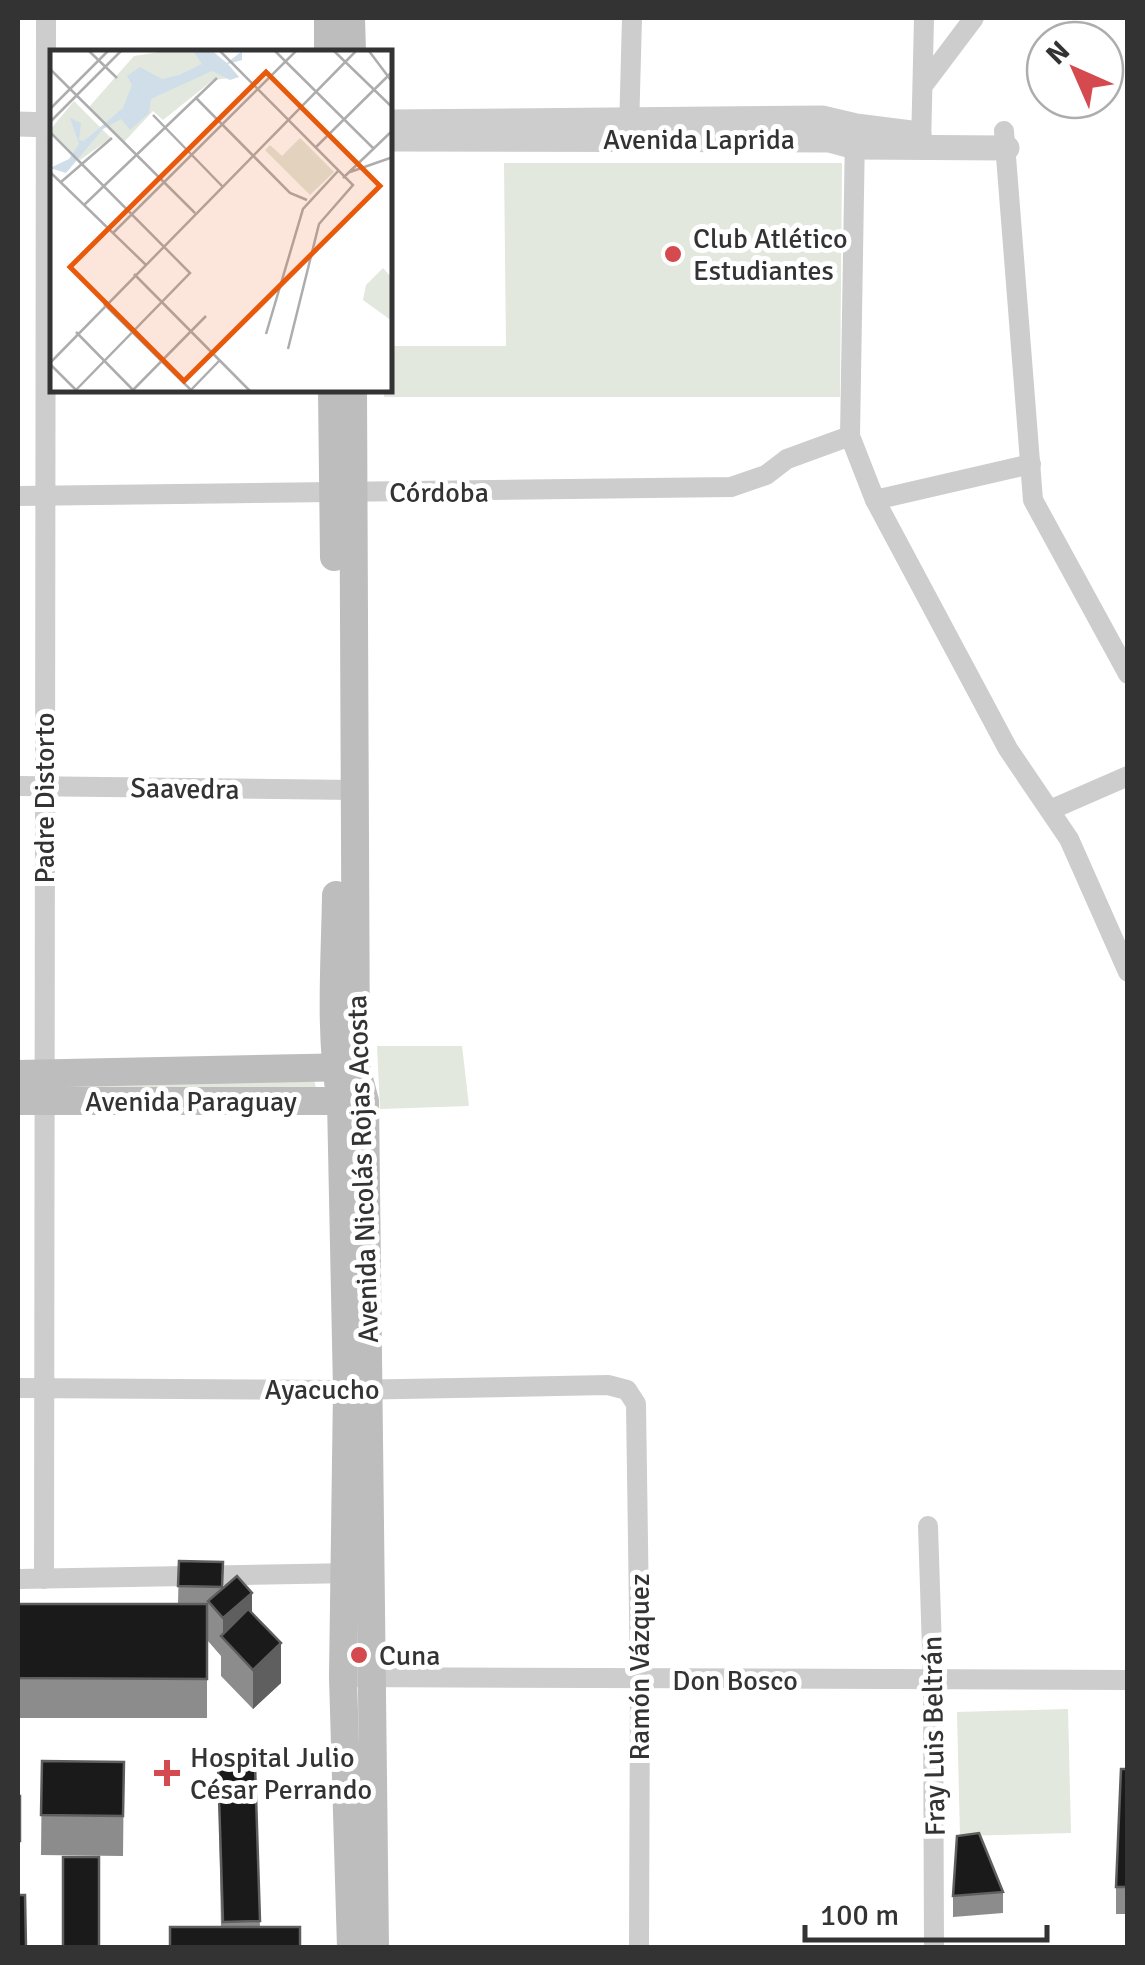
<svg xmlns="http://www.w3.org/2000/svg" width="1145" height="1965" viewBox="0 0 1145 1965" font-family="Signika,sans-serif">
	<style>
		.green { fill: #e2e8dd }
		.lines { fill: none; stroke-linecap: round; stroke-linejoin: round }
		.minor { stroke: #cdcdcd; stroke-width: 20 }
		.tertiary { stroke: #cdcdcd; stroke-width: 25 }
		.secondary { stroke: #bdbdbd; stroke-width: 28 }
		.wall { fill: #8c8c8c }
		.shaded-wall { fill: #5f5f5f }
		.building { fill: #1a1a1a; stroke: #5f5f5f; stroke-width: 2.5 }
		.poi-dot { fill: #d44a4e; stroke: #fff; stroke-width: 4 }
		.labels { text-anchor: middle; stroke-width: 10; stroke-linejoin: round; paint-order: stroke }
		.street-label { font-size: 28px; fill: #333; stroke: #fff }
		.poi-label { font-size: 28px; fill: #333; stroke: #fff; text-anchor: start }
		.inset-road { fill: none; stroke: #adadad; stroke-width: 2.5 }
		.view { fill: #e8590c; fill-opacity: 0.15; stroke: #e8590c; stroke-width: 5 }
		.inset-edge { fill: none; stroke: #333; stroke-width: 5 }
	</style>
	<rect width="100%" height="100%" fill="#fff"/>
	<g class="green">
		<path d="M504 163H842L840 397H384V390H390V346H506Z"/>
		<path d="M377 1046H462L469 1106 380 1109Z"/>
		<path d="M57 1079 314 1080 316 1088 56 1093Z"/>
		<path d="M1068 1709 1071 1833 960 1836 957 1712Z"/>
	</g>
	<g class="lines">
		<g class="minor">
			<path d="M925 83 974 18"/>
			<path d="M629 130 632 18"/>
			<path d="M1004 131 1033 500 1128 674"/>
			<path d="M855 133 850 436 875 500 1008 749 1069 839 1128 972"/>
			<path d="M921 146 924 18"/>
			<path d="M18 496 731 487 766 475 787 459 850 436"/>
			<path d="M875 500 1031 464"/>
			<path d="M18 786 353 790"/>
			<path d="M1050 810 1128 776"/>
			<path d="M18 1388 347 1390 608 1385 627 1390 636 1404 640 1680 639 1948"/>
			<path d="M928 1526 933 1680 934 1948"/>
			<path d="M18 1579 355 1573"/>
			<path d="M44 1579 46 18"/>
			<path d="M343 1677 1128 1680"/>
		</g>
		<g class="tertiary">
			<path d="M390 122 822 118 856 126 919 134"/>
			<path d="M18 124 52 125"/>
			<path d="M390 139 829 140 855 147 1007 148"/>
		</g>
		<g class="secondary">
			<path d="M328 18V52"/>
			<path d="M351 18 352 52"/>
			<path d="M332 390 334 557"/>
			<path d="M353 390 356 1067 365 1101 375 1948"/>
			<path d="M336 895C335 963 329 1033 341 1101L347 1390 343 1677 351 1948"/>
			<path d="M18 1074 354 1067"/>
			<path d="M18 1101H356"/>
		</g>
	</g>
	<g class="wall">
		<path d="M179 1561 223 1562V1589L252 1613 281 1683 253 1709 221 1676V1656L208 1641 207 1626V1718H18V1604H178Z"/>
		<path d="M42 1761 124 1762 123 1856 41 1855Z"/>
		<path d="M255 1765 260 1927H221L218 1766Z"/>
		<path d="M1128 1769V1914H1116V1887Z"/>
		<rect x="18" y="1796" width="2" height="84"/>
		<path d="M1003 1892V1913L953 1917V1896Z"/>
	</g>
	<g class="shaded-wall">
		<path d="M252 1593V1632L223 1638V1618Z"/>
		<path d="M281 1643V1683L253 1709V1670Z"/>
	</g>
	<g class="building">
		<path d="M179 1561 223 1562 222 1587 178 1586Z"/>
		<path d="M237 1576 252 1593 223 1618 208 1601Z"/>
		<path d="M18 1604H207V1679L18 1678Z"/>
		<path d="M248 1609 281 1643 253 1670 221 1636Z"/>
		<path d="M42 1761 124 1762 123 1816 41 1815Z"/>
		<path d="M255 1765 260 1921 223 1922 218 1766Z"/>
		<path d="M1121 1769H1128V1887H1116Z"/>
		<rect x="18" y="1796" width="2" height="45"/>
		<path d="M979 1833 1003 1892 953 1896 957 1836Z"/>
		<rect x="63" y="1857" width="36" height="91"/>
		<path d="M18 1895H25L26 1948H18Z"/>
		<rect x="170" y="1927" width="130" height="21"/>
	</g>
	<g class="poi-dot">
		<circle cx="673" cy="254" r="10"/>
		<circle cx="359" cy="1655" r="10"/>
		<path d="M162 1758h10v10h10v10h-10v10h-10v-10h-10v-10h10z"/>
	</g>
	<g class="labels">
		<g class="street-label">
			<text x="699" y="149">Avenida Laprida</text>
			<text x="439" y="502">Córdoba</text>
			<text transform="translate(185 788) rotate(1)" y="10">Saavedra</text>
			<text transform="translate(44 798) rotate(-90)" y="10">Padre Distorto</text>
			<text x="191" y="1111">Avenida Paraguay</text>
			<text transform="translate(362 1169) rotate(-92)" y="10">Avenida Nicolás Rojas Acosta</text>
			<text x="322" y="1399">Ayacucho</text>
			<text transform="translate(639 1667) rotate(-90)" y="10">Ramón Vázquez</text>
			<text x="735" y="1690">Don Bosco</text>
			<text transform="translate(933 1736) rotate(-91)" y="10">Fray Luis Beltrán</text>
		</g>
		<g class="poi-label">
			<text x="693" y="248">Club Atlético<tspan x="693" dy="32">Estudiantes</tspan></text>
			<text x="379" y="1665">Cuna</text>
			<text x="190" y="1767">Hospital Julio<tspan x="190" dy="32">César Perrando</tspan></text>
		</g>
	</g>
	<g transform="translate(50 50)">
		<rect width="342" height="342" fill="#fff"/>
		<path d="M116 1H163L189 27 163 30 113 70 103 61 74 92 39 57 84 6ZM24 51 61 88 30 110 0 80ZM250 88 284 122 260 145 215 100 220 95 232 106ZM333 218 342 228V271L313 250 316 235Z" fill="#e2e8dd"/>
		<path d="M143 1H162L177 13 192 1V10L178 14 189 27 180 30 162 21 101 49 99 63 80 80 71 69 53 79 16 123 0 118 19 109 29 94 20 68 31 73 29 90 34 91 73 58 82 35 77 26 90 17 112 29 129 25 152 14Z" fill="#cfdee9"/>
		<path class="inset-road" d="M39 1 67 28M170 1 303 135 269 174 238 299M225 1 323 98M284 1 343 58M319 1 343 33M0 19 145 163M145 47 240 143 257 150M0 59 58 1M103 65 172 136M0 72 71 1M0 82 140 223 24 342M265 98 343 21M0 122 96 215M300 122 343 107M293 128 343 80M11 132 62 88M34 155 167 28M63 183 246 1M84 224 201 342M54 254 143 342M26 282 85 342M216 284 253 159 289 120M0 313 306 1M0 314 28 342M81 342 156 266M139 342 170 310"/>
		<path class="view" d="M216 22 330 136 134 331 20 217Z"/>
		<rect width="342" height="342" class="inset-edge"/>
	</g>
	<rect width="1145" height="1965" fill="none" stroke="#333333" stroke-width="40"/>
	<g transform="translate(1075 70) rotate(315)"><circle r="48" fill="#ffffff" stroke="#adadad" stroke-width="2.5"/>
	<path d="M0-8L18 38L0 25L-18 38Z" fill="#d44a4e"/>
	<text y="-15" font-size="28" font-weight="bold" text-anchor="middle" fill="#333333">N</text>
	</g>
	<path d="M805 1925v15h242v-15" fill="none" stroke="#333333" stroke-width="5"/>
	<text x="820" y="1925" font-size="30" fill="#333333" stroke="#ffffff" stroke-width="8" paint-order="stroke">100 m</text>
</svg>
